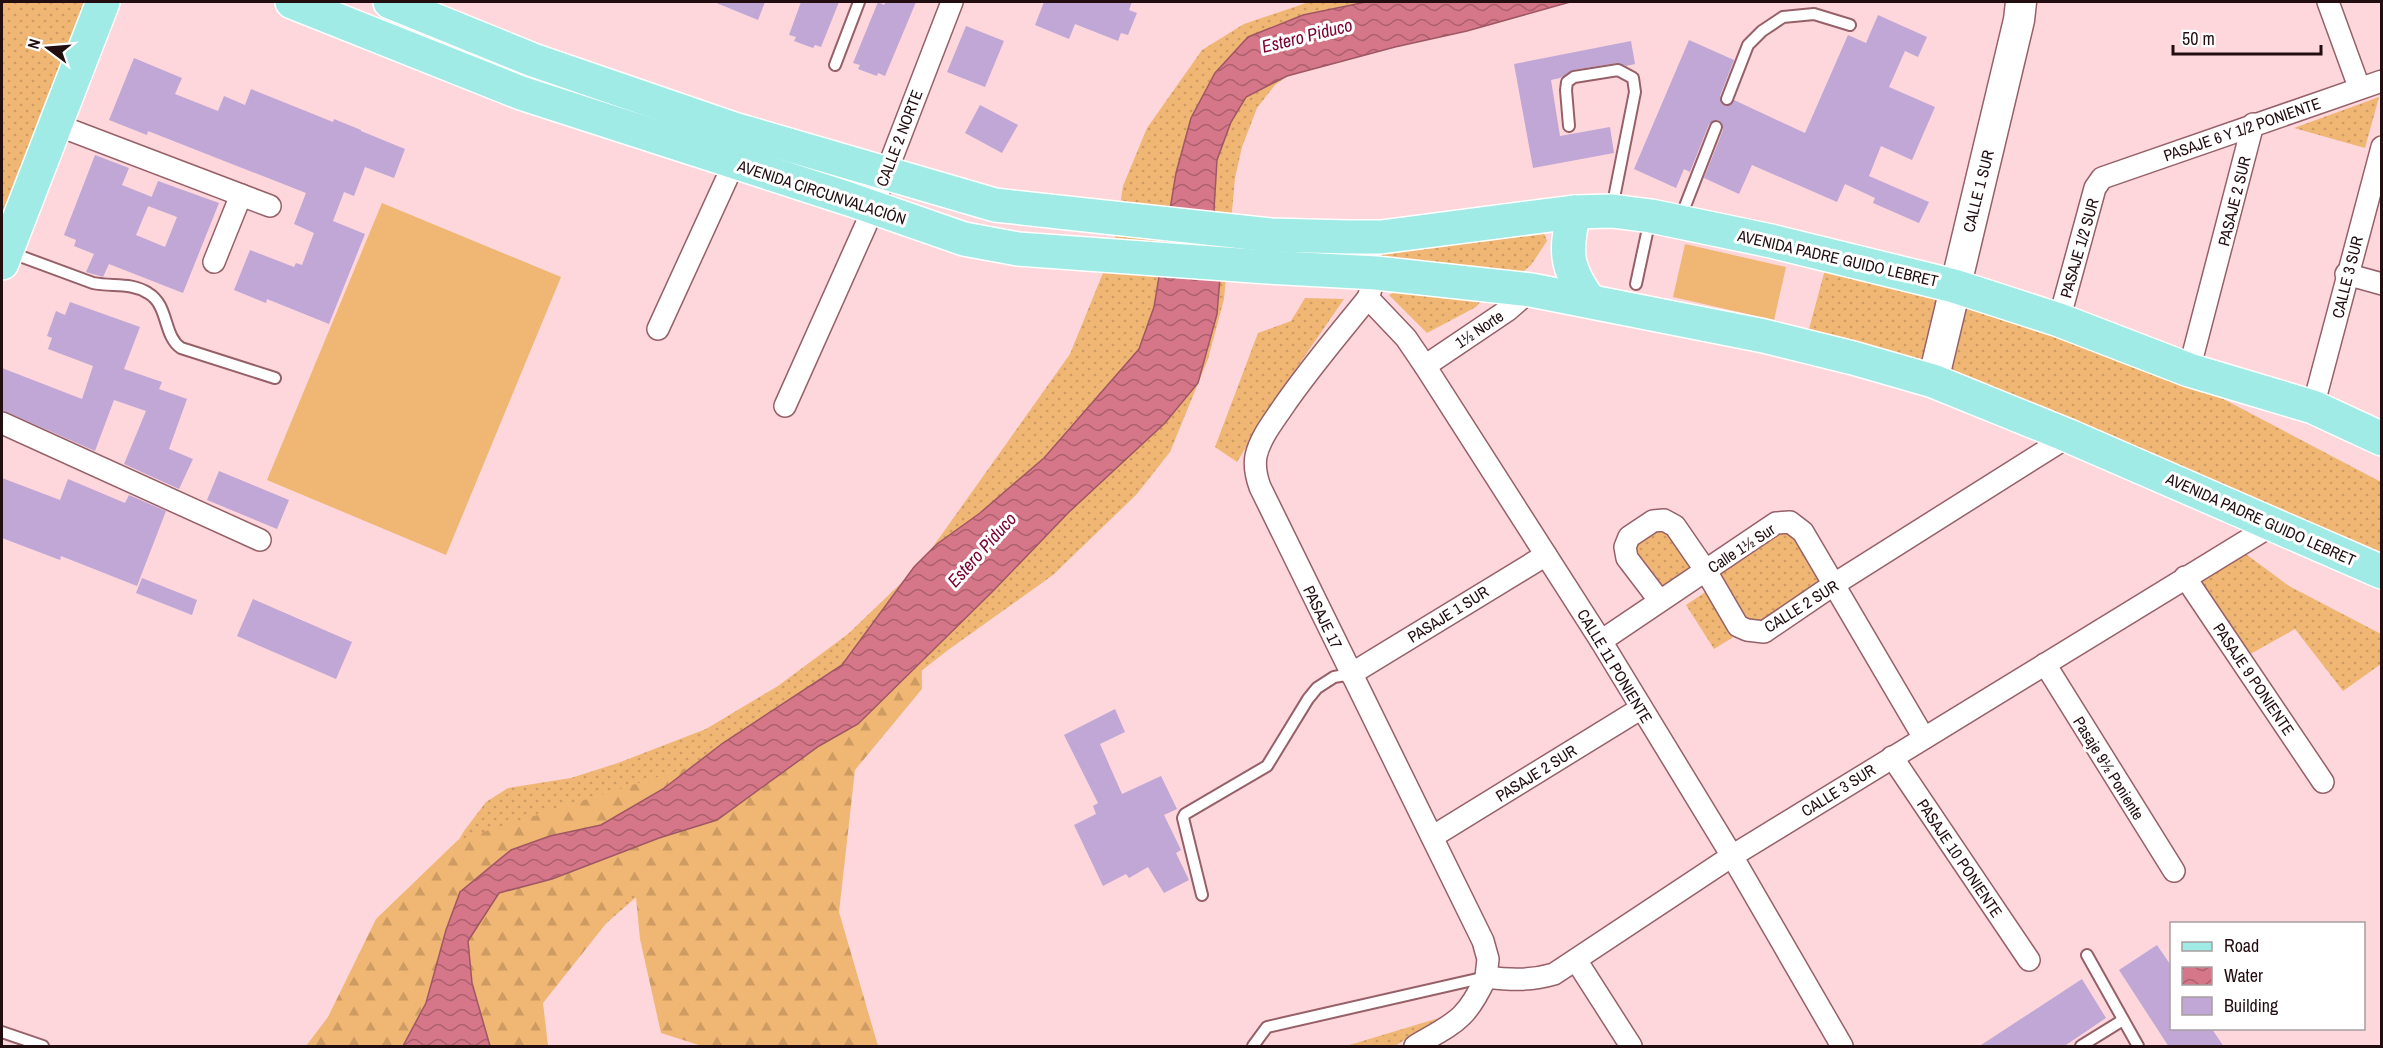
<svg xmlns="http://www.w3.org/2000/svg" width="2383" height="1048" viewBox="0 0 2383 1048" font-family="'Archivo Narrow',sans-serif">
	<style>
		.grass { fill: url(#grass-dots) }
		.forest { fill: url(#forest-firs) }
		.pitch { fill: #f0b673 }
		.water { fill: url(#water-waves); stroke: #9f5764; stroke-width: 1.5 }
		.building { fill: #c0a7d6 }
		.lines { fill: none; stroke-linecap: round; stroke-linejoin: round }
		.lane-casing { stroke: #966068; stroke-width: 14 }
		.street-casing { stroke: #966068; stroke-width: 24 }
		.secondary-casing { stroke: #966068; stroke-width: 33 }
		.primary-casing { stroke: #fff; stroke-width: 36 }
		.lane { stroke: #fff; stroke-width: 10 }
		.street { stroke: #fff; stroke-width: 21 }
		.secondary { stroke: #fff; stroke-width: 30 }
		.primary { stroke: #a0ebe6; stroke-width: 33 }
		.labels { text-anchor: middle; stroke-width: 6; stroke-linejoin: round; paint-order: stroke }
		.street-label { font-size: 16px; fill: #220d11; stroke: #fff }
		.water-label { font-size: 18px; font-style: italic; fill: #7a002f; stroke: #fff }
	</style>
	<defs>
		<pattern id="grass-dots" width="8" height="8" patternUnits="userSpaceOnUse" patternTransform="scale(1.5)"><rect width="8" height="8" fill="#f0b673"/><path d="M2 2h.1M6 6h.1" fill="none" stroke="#ce9b62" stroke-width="1.8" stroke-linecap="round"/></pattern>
		<pattern id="forest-firs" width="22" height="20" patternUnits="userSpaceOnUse" patternTransform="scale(1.5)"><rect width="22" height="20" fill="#f0b673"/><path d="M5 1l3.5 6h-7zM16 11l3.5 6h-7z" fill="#ce9b62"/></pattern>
		<pattern id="water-waves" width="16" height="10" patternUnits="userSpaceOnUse" patternTransform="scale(1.5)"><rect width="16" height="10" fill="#d57788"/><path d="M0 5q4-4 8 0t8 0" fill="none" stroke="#ac606e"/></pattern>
	</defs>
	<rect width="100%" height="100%" fill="#fdd7dc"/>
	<g class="grass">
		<path d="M2 2H93L2 235Z"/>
		<path d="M1309 2H1565L1302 65 1275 85 1257 108 1242 147 1235 178 1224 299 1208 359 1170 452 1136 495 1053 575 948 650 667 870 585 942 384 1046 445 864 464 831 486 802 508 788 571 778 618 763 706 729 778 686 848 634 920 565 1070 354 1114 246 1123 186 1147 128 1202 50 1244 24Z"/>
		<path d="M2379 97 2365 148 2294 128Z"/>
		<path d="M1529 231 1544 233 1547 241 1531 265 1516 278 1251 249Z"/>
		<path d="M1826 266 1961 300 2187 380 2381 482V561L1806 340Z"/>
		<path d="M1400 290 1483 299 1476 307 1427 333 1389 295Z"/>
		<path d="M1305 298 1344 299 1276 398 1237 462 1215 447 1258 333 1291 321Z"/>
		<path d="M1664 520 1706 570 1790 522 1833 585 1755 632 1706 571 1659 600 1627 558 1629 537Z"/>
		<path d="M2243 552 2289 586 2381 634V664L2343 691 2295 629 2245 657 2194 581Z"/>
		<path d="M1707 591 1735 636 1714 649 1686 605Z"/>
		<path d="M1439 1018 1395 1046H1346Z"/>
	</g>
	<path class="forest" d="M921 601 922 689 855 770 839 912 878 1046H702L661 1033 640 939 635 887 543 1003 548 1046H306L328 1017 376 919 458 840 683 769 755 735Z"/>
	<g class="pitch">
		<path d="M382 203 561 277 446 555 267 480Z"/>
		<path d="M1685 244 1786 267 1774 320 1673 297Z"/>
	</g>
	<path class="water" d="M1366 2H1570L1467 31 1395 47 1287 76 1246 97 1231 122 1217 160 1214 209 1222 254 1217 314 1198 383 1165 423 1069 512 994 590 858 724 819 746 717 820 659 838 552 879 499 893 468 941 472 983 490 1046H403L426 1003 446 930 460 892 511 850 550 836 601 825 663 789 723 743 842 665 914 567 937 544 980 513 1044 458 1139 349 1154 307 1176 173 1191 118 1215 73 1248 37 1303 15Z"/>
	<g class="building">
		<path d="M714 2H765L758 20Z"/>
		<path d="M801 2H839L821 47 815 45 813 48 794 41 796 37 789 35Z"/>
		<path d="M878 2 884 5 886 2H916L885 76 878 73 877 76 858 69 860 65 853 63Z"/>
		<path d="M1044 2H1132L1129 10 1137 13 1128 35 1121 33 1118 41 1075 24 1069 39 1035 25Z"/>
		<path d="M1878 15 1927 37 1918 57 1905 51 1889 87 1935 107 1912 160 1881 146 1869 176 1929 202 1919 223 1873 203 1875 198 1845 184 1837 202 1752 165 1739 194 1704 178 1723 130 1722 123 1718 120 1709 124 1690 172 1684 169 1676 188 1634 169 1689 40 1734 60 1720 96 1722 104 1729 106 1734 100 1805 133 1848 35 1866 43Z"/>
		<path d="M966 26 1004 41 985 87 947 72Z"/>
		<path d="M1631 41 1635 64 1626 66 1617 63 1573 70 1560 78 1551 80 1560 136 1610 127 1614 153 1533 168 1514 64Z"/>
		<path d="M134 58 182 78 175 94 218 111 224 96 245 105 251 89 333 122 334 119 361 130V131L405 149 394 178 365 167 354 196 344 192 333 221 365 234 329 324 267 299 266 303 234 290 250 250 294 267 296 263 302 265 314 233 294 224 306 193 148 131 147 135 109 120Z"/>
		<path d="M980 105 1018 125 1002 153 965 133Z"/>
		<path d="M95 155 129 168 122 185 152 197 136 235 165 247 177 217 148 206 158 181 219 203 183 293 109 264 103 277 86 272 94 254 74 246 76 240 64 235Z"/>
		<path d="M70 302 140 327 124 369 162 382 159 389 187 399 169 449 193 459 179 489 124 464 146 411 114 400 95 451 2 410V368L82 399 93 366 48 349 52 338 47 336 56 311 65 315Z"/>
		<path d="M219 471 289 500 277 529 207 500Z"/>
		<path d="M2 478 60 500 68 479 125 503 129 495 166 511 137 586 61 556 60 560 2 538Z"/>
		<path d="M142 578 197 600 192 615 136 593Z"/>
		<path d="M253 599 352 642 336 679 237 636Z"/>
		<path d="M1115 709 1125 732 1100 744 1122 794 1161 776 1177 809 1164 815 1181 850 1176 853 1189 880 1164 893 1148 867 1129 878 1126 874 1103 886 1074 825 1096 814 1093 806 1098 803 1064 735Z"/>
		<path d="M2157 945 2172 967V1029H2212L2224 1047H2169L2119 970Z"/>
		<path d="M2082 979 2106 1018 2063 1047H1978Z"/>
	</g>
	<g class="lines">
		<defs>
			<g id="lane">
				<path d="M835 65 859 2"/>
				<path d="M1727 99 1748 45 1762 31 1783 17 1814 14 1850 25"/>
				<path d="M1569 126 1566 90 1567 82 1574 77 1618 70 1633 78 1635 92 1612 208"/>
				<path d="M1680 219 1716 127"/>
				<path d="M9 252 93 283C112 287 131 282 148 293 169 305 163 336 181 348L275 378"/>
				<path d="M1636 284 1650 219"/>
				<path d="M1202 895 1183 818 1185 814 1267 766 1308 699 1317 688 1334 677 1351 674"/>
				<path d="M2087 955 2138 1046"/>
				<path d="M2 1032 43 1046"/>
				<path d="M1253 1046 1267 1027 1486 977"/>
				<path d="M2081 1046 2123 1020"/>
			</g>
			<g id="street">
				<path d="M2328 2 2359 87"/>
				<path d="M57 125 270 206"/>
				<path d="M214 262 241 195"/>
				<path d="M2346 274 2382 284"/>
				<path d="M1372 286 1368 298C1339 334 1309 369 1283 407 1273 422 1260 438 1256 456 1254 467 1256 476 1260 487L1483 941 1488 959 1486 977"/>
				<path d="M1368 298 1406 338 1425 366 1601 641 1732 856 1842 1046"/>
				<path d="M2059 320 2095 188 2102 178 2382 81"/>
				<path d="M658 329 734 163"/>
				<path d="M1425 366 1508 310 1531 290"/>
				<path d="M2189 370 2253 124"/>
				<path d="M785 406 866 225 952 2"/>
				<path d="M2313 407 2382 147"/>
				<path d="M2 423 260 540"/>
				<path d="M2185 577 2323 782"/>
				<path d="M1659 600 1627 558 1625 547 1629 537 1653 521 1664 520 1675 526 1706 571 1738 626 1747 630 1764 632 1833 585 2069 436"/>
				<path d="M1601 641 1776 523 1790 522 1803 532 1924 738"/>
				<path d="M2045 664 2174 871"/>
				<path d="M1351 674 1546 555"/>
				<path d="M1892 757 2029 960"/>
				<path d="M1432 837 1640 709"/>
				<path d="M1576 960 1631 1046"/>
				<path d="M1415 1046C1454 1023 1466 1021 1486 977 1510 980 1530 981 1554 974L1732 856 2274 524"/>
			</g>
			<path id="secondary" d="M1933 381 2019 20 2021 2"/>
			<g id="primary">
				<path d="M292 2 521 93 849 199 964 239 1018 249 1267 267 1376 273 1531 290 1764 336 1853 358 1933 381 2069 436 2382 572"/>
				<path d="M390 2 533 60 734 129 995 205 1271 235 1349 237H1381L1574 212 1612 211 1651 216 1771 241 1954 286 2059 320 2189 370 2313 407 2382 439"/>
				<path d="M1574 212C1565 251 1565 267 1589 300"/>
				<path d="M2 263 103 2"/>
			</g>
		</defs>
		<use href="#lane" class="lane-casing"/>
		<use href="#street" class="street-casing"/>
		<use href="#secondary" class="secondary-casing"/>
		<use href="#primary" class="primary-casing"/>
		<use href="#lane" class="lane"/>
		<use href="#street" class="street"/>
		<use href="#secondary" class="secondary"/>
		<use href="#primary" class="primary"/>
	</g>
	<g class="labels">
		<g class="street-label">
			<text transform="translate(2242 129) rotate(-19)" y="6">PASAJE 6 Y 1/2 PONIENTE</text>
			<text transform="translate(899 138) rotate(-69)" y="6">CALLE 2 NORTE</text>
			<text transform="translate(1978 191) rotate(-76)" y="6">CALLE 1 SUR</text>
			<text transform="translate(822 192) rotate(18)" y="6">AVENIDA CIRCUNVALACIÓN</text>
			<text transform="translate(2234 201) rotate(-76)" y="6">PASAJE 2 SUR</text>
			<text transform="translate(2079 248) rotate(-74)" y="6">PASAJE 1/2 SUR</text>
			<text transform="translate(1838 258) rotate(13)" y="6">AVENIDA PADRE GUIDO LEBRET</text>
			<text transform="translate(2347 277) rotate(-76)" y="6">CALLE 3 SUR</text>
			<text transform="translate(1479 329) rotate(-34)" y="6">1½ Norte</text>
			<text transform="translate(2261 519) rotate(24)" y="6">AVENIDA PADRE GUIDO LEBRET</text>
			<text transform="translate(1741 548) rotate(-33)" y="6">Calle 1½ Sur</text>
			<text transform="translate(1801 606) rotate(-32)" y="6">CALLE 2 SUR</text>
			<text transform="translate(1448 614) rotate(-32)" y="6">PASAJE 1 SUR</text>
			<text transform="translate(1323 617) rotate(64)" y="6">PASAJE 17</text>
			<text transform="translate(1615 666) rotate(59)" y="6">CALLE 11 PONIENTE</text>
			<text transform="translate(2254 679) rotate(56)" y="6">PASAJE 9 PONIENTE</text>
			<text transform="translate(2109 768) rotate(58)" y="6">Pasaje 9½ Poniente</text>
			<text transform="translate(1536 773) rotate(-32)" y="6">PASAJE 2 SUR</text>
			<text transform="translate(1838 790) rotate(-32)" y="6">CALLE 3 SUR</text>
			<text transform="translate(1960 858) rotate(56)" y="6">PASAJE 10 PONIENTE</text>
		</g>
		<g class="water-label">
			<text transform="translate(1307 36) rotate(-14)" y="6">Estero Piduco</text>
			<text transform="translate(982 550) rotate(-48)" y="6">Estero Piduco</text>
		</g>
	</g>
	<rect width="2383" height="1048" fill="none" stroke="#220d11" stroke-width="6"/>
	<rect x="2170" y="922" width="195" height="108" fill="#ffffff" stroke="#a79ea0" stroke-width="1.5"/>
	<rect x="2182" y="942" width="30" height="9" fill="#a0ebe6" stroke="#a79ea0" stroke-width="1.5"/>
	<text x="2224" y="952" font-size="18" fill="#220d11">Road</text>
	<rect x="2182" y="967" width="30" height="18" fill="url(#water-waves)" stroke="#a79ea0" stroke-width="1.5"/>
	<text x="2224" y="982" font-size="18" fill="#220d11">Water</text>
	<rect x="2182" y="997" width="30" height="18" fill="#c0a7d6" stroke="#a79ea0" stroke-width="1.5"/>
	<text x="2224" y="1012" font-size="18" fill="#220d11">Building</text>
	<g transform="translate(48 48) rotate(286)" stroke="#ffffff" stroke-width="4.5" paint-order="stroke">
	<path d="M0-4.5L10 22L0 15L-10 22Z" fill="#220d11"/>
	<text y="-9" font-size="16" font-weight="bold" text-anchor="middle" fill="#220d11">N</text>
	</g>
	<path d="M2173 45v9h148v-9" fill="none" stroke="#220d11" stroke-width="3"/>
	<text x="2182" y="45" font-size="18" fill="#220d11" stroke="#ffffff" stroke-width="4.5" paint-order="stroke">50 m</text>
</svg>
